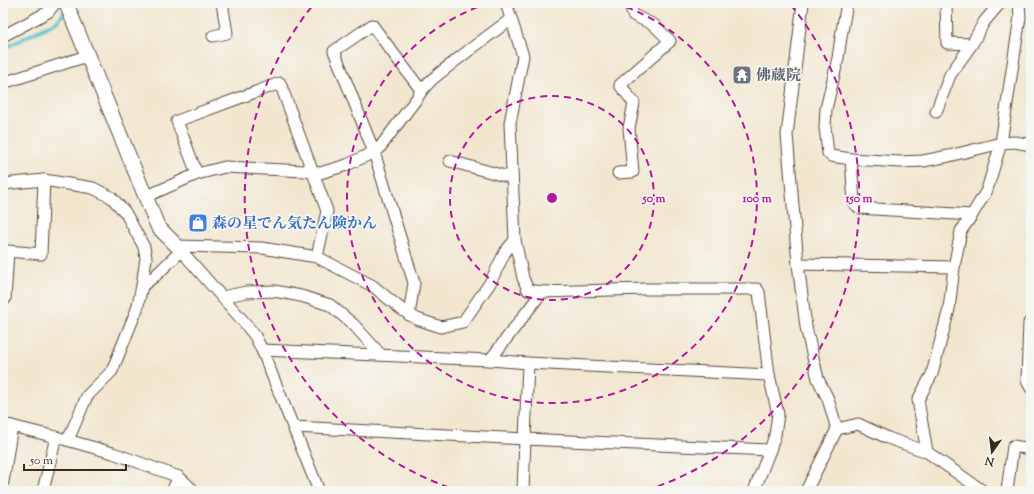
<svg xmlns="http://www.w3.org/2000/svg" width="1034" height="494" viewBox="0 0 1034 494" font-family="'Sorts Mill Goudy','Noto Serif JP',serif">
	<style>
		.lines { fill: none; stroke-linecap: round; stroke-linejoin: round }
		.stream { stroke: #53c0cb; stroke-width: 4 }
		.minor-casing { stroke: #564639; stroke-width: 13 }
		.tertiary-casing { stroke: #564639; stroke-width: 16 }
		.minor { stroke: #fff; stroke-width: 11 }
		.tertiary { stroke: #fff; stroke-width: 14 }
		.ring { fill: none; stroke: #b5179e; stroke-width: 2; stroke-dasharray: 7 5 }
		.labels { text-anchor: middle; stroke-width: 3.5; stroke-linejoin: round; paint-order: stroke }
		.worship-label { font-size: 15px; font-weight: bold; fill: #5b616d; stroke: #f6f6f2; text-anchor: start }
		.shop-label { font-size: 15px; font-weight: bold; fill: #366cbe; stroke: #f6f6f2; text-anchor: start }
		.centre { fill: #b5179e; stroke: #f6f6f2; stroke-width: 2 }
		.ring-label { font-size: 12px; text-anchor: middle; font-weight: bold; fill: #b5179e; stroke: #f6f6f2; stroke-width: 3.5; stroke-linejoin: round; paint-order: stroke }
	</style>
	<rect width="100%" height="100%" fill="#f6f6f2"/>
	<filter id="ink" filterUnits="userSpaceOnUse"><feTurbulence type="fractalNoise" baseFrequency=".025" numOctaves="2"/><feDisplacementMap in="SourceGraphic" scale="8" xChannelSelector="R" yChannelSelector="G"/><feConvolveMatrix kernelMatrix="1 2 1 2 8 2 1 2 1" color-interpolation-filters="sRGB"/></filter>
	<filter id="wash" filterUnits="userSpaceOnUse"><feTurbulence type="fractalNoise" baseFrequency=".012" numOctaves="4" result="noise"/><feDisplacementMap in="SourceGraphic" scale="16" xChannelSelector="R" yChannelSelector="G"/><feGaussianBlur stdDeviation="0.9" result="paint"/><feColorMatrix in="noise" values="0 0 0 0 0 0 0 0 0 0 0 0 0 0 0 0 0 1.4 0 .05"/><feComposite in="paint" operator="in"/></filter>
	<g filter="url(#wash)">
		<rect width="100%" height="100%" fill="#f2e6cf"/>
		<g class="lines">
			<path class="stream" d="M3 49 58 21 66 10"/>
		</g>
	</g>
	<g filter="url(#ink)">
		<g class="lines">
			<defs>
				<g id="minor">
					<path d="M506 3 523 56 510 123 515 240 523 278 528 290 542 292 645 289H757L759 292 769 375 778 414 775 435 770 450 754 491"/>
					<path d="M803 3 787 135 798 264 806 327 818 379 828 399 837 429 806 491"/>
					<path d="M847 3 841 37 838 58 826 109 825 127 828 153 831 156 851 159 900 162 923 161 949 156 1001 143 1015 142 1031 145"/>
					<path d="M946 3 947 43 972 44"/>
					<path d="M3 36 48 12 55 3"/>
					<path d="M213 36 227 33 222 3"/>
					<path d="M3 83 87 56"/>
					<path d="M936 112 950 75 972 44 984 22 1000 3"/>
					<path d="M851 159 854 203 859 208 972 215"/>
					<path d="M450 161 512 178"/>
					<path d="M618 173 633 172 629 128 634 103 620 85 670 41 654 25 633 15 630 3"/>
					<path d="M197 174 177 121 280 83 327 211 317 257"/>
					<path d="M3 184 44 180 93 188 111 197 125 212 144 247 146 258 142 286"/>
					<path d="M145 197 197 174 225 167 305 171 320 173 347 165 378 150 417 98C426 82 440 73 454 62 473 47 492 33 511 19"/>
					<path d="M177 246 262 248 317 257 373 286 401 309 417 319 441 327 463 322 490 283 505 252 515 240"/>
					<path d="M177 246 244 322 255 336 262 350 319 491"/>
					<path d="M798 264 954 267"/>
					<path d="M222 297 246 292 274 291 301 296 330 305 354 325 381 355"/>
					<path d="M3 299H5L8 251 41 254 44 180"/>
					<path d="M409 315 414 283 374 152 334 51 372 25 421 90"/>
					<path d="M1031 322 1029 323 1027 381 1031 388"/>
					<path d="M262 350 490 360 528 363 769 375"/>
					<path d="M490 360 542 292"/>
					<path d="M3 424 56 437 113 453 179 477 194 491"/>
					<path d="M294 427 525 439 770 450"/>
					<path d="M837 429 858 424 888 438 927 452 983 491"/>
					<path d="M68 440 87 396 112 371 137 309 142 286 155 276 181 251"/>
					<path d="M927 452 918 400 932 374 949 309 954 267 961 231 972 215 987 190 1001 143 1020 17 1019 3"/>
					<path d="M3 482 12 426"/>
					<path d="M43 491 56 437"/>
					<path d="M172 491 179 477"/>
					<path d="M523 491 528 363"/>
					<path d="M1007 491 1013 446 1031 449"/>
				</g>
				<path id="tertiary" d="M66 3 158 227 177 246"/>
			</defs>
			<use href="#minor" class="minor-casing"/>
			<use href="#tertiary" class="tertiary-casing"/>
			<use href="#minor" class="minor"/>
			<use href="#tertiary" class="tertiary"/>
		</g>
	</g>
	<g class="ring">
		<circle cx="552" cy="198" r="102"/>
		<path d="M615 3A205 205 0 1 1 489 3"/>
		<path d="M460 491A307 307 0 0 1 313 5M791 5A307 307 0 0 1 644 491"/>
	</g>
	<defs>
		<symbol id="temple-square" viewBox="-11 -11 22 22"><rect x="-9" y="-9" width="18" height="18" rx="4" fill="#6b7280" stroke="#f6f6f2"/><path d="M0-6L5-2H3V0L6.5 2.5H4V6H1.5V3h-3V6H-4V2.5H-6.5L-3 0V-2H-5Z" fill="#fff"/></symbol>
		<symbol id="shop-square" viewBox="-11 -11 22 22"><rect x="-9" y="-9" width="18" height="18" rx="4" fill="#3f7fe0" stroke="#f6f6f2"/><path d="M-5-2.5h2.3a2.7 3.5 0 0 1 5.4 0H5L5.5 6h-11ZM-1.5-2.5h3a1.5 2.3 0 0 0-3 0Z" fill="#fff"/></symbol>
	</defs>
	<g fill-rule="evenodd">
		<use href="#temple-square" x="731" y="64" width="22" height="22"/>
		<use href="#shop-square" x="187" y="212" width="22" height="22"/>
	</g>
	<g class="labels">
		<g class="worship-label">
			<text x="756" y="80">佛蔵院</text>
		</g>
		<g class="shop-label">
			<text x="212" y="228">森の星でん気たん険かん</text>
		</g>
	</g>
	<circle cx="552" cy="198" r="6" class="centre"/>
	<g class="ring-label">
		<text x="654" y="202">50 m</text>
		<text x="757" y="202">100 m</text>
		<text x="859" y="202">150 m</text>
	</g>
	<rect width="1034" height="494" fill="none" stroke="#f6f6f2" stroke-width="16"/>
	<g transform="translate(992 452) rotate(194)" stroke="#f6f6f2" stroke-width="3" paint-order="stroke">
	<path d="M0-3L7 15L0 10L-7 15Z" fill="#3b2a1e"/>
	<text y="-6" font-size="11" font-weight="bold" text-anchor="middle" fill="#3b2a1e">N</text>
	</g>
	<path d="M24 464v6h102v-6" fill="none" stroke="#3b2a1e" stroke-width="2"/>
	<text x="30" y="464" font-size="12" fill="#3b2a1e" stroke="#f6f6f2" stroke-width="3" paint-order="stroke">50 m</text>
</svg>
